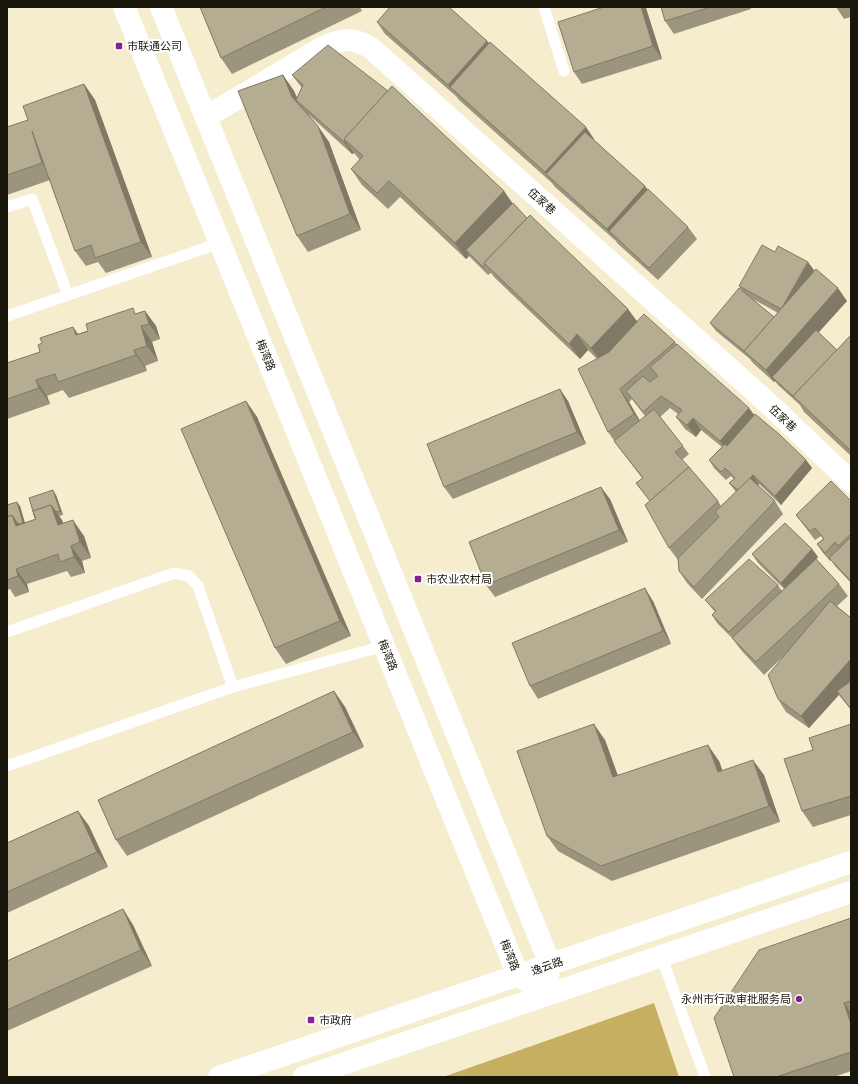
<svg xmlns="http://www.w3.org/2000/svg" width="858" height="1084" viewBox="0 0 858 1084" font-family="'Libre Baskerville','Noto Sans SC',serif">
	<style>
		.forest { fill: #c7af62 }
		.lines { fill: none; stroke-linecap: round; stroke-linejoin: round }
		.service { stroke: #fff; stroke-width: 11 }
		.minor { stroke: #fff; stroke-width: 22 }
		.tertiary { stroke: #fff; stroke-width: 22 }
		.wall { fill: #9c957d; fill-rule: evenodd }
		.shaded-wall { fill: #7f7966 }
		.building { fill: #b5ad91; stroke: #7f7966 }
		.poi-dot { fill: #82228d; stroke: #fff; stroke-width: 1.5 }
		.labels { text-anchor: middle; stroke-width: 4; stroke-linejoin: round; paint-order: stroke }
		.poi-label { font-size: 11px; fill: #18150a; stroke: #fff; text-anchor: start }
		.street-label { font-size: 11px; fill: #18150a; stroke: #fff }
	</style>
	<rect width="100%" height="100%" fill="#f6edcf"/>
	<path class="forest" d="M654 1003 679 1077H443Z"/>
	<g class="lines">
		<g class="service">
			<path d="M544 7 564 71"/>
			<path d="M7 207 32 199 68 295"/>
			<path d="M7 316 220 243"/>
			<path d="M7 632 174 573 189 576 198 586 233 687"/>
			<path d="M7 766 233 687 384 646"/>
			<path d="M661 956 705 1077"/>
		</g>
		<path class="minor" d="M206 117 323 47C343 38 352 37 371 48L770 405 851 482"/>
		<g class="tertiary">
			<path d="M124 7 518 975 545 995"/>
			<path d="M161 7 550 964 545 995"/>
			<path d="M219 1077 851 862"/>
			<path d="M304 1077 851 892"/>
		</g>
	</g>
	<g class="wall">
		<path d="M200 7H360L362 11 232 74 221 58Z"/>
		<path d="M661 7H750L751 9 674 34 665 21Z"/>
		<path d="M836 7H851V17L844 19Z"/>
		<path d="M646 8 662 59 582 84 574 72Z"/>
		<path d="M377 22 487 41 489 43 594 139V140L688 227 697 239 658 280 617 243 616 241 555 187 552 183 458 99 457 97 385 34Z"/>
		<path d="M283 75 294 91 297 98 302 88 292 75 504 191 513 204 527 218 637 321 675 342 677 345 754 415 806 460 812 468 781 505 759 484 758 485 775 501 783 514 702 599 687 583 679 571 678 560 669 548 650 501 636 483 642 478 620 449 608 432 597 359 588 350 580 359 495 278 491 273 488 275 469 256 466 259 400 197 388 209 362 185 351 169 360 160 354 153 352 154 308 114 329 142 361 230 308 252 297 236ZM632 399 645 416 640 421 629 402ZM670 408 678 414 676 417 685 429 696 437 701 430 722 447 709 460 714 468 726 480 731 476 734 479 729 483 736 492 721 506 718 501 682 460 689 454 660 417Z"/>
		<path d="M84 84 95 100 152 257 106 273 98 262 86 266 75 251 50 180 7 195V127L28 120Z"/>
		<path d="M775 252 814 270 812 274 847 301 818 332 837 350 851 335V456L804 412 800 405 778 385 775 381 774 382 753 363 750 359 716 331 710 323 742 291 739 286ZM751 298 778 313 774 317Z"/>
		<path d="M145 311 156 326 160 339 152 342 158 361 145 366 147 371 69 398 63 390 47 396 50 404 7 419V363L40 352 42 343 73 327 78 334Z"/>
		<path d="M246 401 257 417 351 636 286 664 275 648Z"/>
		<path d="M568 401 586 444 453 499 444 487Z"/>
		<path d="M56 495 63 515 59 516 62 520 63 524 84 536 91 558 82 561 85 573 71 577 67 571 27 584 29 592 15 597 10 589 7 590V505L20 506 25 523 35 519V518Z"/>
		<path d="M610 499 628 542 495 597 486 585Z"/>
		<path d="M851 501V583L835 566 831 560 830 561 823 553 817 544 823 539 821 536 815 540 802 523 796 515Z"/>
		<path d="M812 549 818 557 816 559 839 584 848 596 837 606 851 618V710L839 695 809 728 786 712 778 699 787 653 764 675 741 650 732 638 717 623 712 615 715 612 705 600 778 585 782 591 784 589 758 563 752 554Z"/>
		<path d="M653 601 671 644 538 699 530 686Z"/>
		<path d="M334 691 345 707 364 747 127 856 116 840Z"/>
		<path d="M851 724V815L813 827 802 811 813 750Z"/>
		<path d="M605 740 617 775 719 761 722 770 764 775 780 822 612 881 558 851 547 836Z"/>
		<path d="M78 811 89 826 108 867 7 913V843Z"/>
		<path d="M123 909 133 925 152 966 7 1031V961Z"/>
		<path d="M851 918V1071L834 1077H734Z"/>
	</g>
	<g class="shaded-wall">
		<path d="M641 7H645L646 8 662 59 653 46Z"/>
		<path d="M487 41 496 53 450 87 448 85Z"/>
		<path d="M283 75 294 91 299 102 296 100 300 106 292 97Z"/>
		<path d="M84 84 95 100 152 257 141 242Z"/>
		<path d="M318 126 329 142 361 230 350 214Z"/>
		<path d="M586 127 594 139 555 182 548 176 545 172Z"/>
		<path d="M32 131 53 179 42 163Z"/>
		<path d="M345 141 354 153 352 154 344 142Z"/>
		<path d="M645 186 654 198 609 231 615 241 607 229Z"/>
		<path d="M504 191 515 207 466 250 469 256 466 259 455 243Z"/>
		<path d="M808 262 814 270 787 318 781 310Z"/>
		<path d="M838 288 847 301 776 380 772 377 775 381 774 382 766 370Z"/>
		<path d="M628 309 639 324 602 363 591 348Z"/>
		<path d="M145 311 156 326 160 339 149 324Z"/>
		<path d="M141 326 152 342 158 361 147 346Z"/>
		<path d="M73 327 84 342 76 335Z"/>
		<path d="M577 334 588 350 580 359 569 344Z"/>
		<path d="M134 350 145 366 147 371 136 355Z"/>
		<path d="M36 380 47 396 50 404 39 388Z"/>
		<path d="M560 389 568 401 586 444 577 432Z"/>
		<path d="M620 389 629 402 643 426 634 414Z"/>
		<path d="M246 401 257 417 351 636 340 621Z"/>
		<path d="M749 408 758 420 728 453 720 441Z"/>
		<path d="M693 418 701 430 696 437 687 425Z"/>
		<path d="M806 460 812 468 781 505 775 496Z"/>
		<path d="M753 475 759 484 745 500 739 492Z"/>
		<path d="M601 487 610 499 628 542 619 530Z"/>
		<path d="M53 490 56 495 63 515 60 511Z"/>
		<path d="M17 502 20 506 26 527 23 523Z"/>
		<path d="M51 505 62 520 69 541 58 525Z"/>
		<path d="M12 515 23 530 16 526Z"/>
		<path d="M73 520 84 536 91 558 80 542Z"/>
		<path d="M71 546 82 561 85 573 74 557Z"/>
		<path d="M812 549 818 557 787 591 781 583Z"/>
		<path d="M16 569 27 584 29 592 18 576Z"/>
		<path d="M645 588 653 601 671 644 663 631Z"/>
		<path d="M851 659V681L809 728 801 716Z"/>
		<path d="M334 691 345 707 364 747 353 732Z"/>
		<path d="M594 724 605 740 624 792 613 777Z"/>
		<path d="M708 745 719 761 729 788 718 772Z"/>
		<path d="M753 760 764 775 780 822 769 806Z"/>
		<path d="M78 811 89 826 108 867 97 852Z"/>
		<path d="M123 909 133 925 152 966 141 950Z"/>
		<path d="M844 1003 851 1013V1024Z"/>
	</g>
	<g class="building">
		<path d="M200 7H326L221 58Z"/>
		<path d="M390 7H449L487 41 448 85 377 22Z"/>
		<path d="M604 7H641L653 46 574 72 558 22Z"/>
		<path d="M661 7H711L665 21Z"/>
		<path d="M490 42 586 127 545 172 450 87Z"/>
		<path d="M328 45 388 91 344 139 345 141 344 142 296 100 303 85 292 75Z"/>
		<path d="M283 75 292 97 318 126 350 214 297 236 238 91Z"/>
		<path d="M84 84 141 242 95 258 91 245 75 251 32 131 42 163 7 175V127L28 120 23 106Z"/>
		<path d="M392 86 504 191 455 243 389 181 377 193 351 169 363 156 344 139Z"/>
		<path d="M585 132 645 186 607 229 546 174Z"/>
		<path d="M648 189 688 227 649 268 609 231Z"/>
		<path d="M513 203 527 218 484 263 485 264 483 267 466 250Z"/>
		<path d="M530 215 628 309 591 348 577 334 569 344 484 263Z"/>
		<path d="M762 245 775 252 778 246 808 262 783 306 781 309 739 286Z"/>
		<path d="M816 269 838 288 766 370 744 351Z"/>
		<path d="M739 288 774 317 744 351 710 323Z"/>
		<path d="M133 308 135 314 145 311 149 324 141 326 147 346 134 350 136 355 58 382 55 374 36 380 39 388 7 399V363L40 352 38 345 42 343 40 338 73 327 76 335 88 331 86 324Z"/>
		<path d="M644 314 675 342 620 389 634 414 608 432 578 369 609 352Z"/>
		<path d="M816 330 837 350 793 396 794 397 772 377Z"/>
		<path d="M851 335V451L793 396Z"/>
		<path d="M677 344 749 408 720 441 693 418 687 425 676 417 682 410 661 396 643 412 626 391 643 376 650 382 658 376 650 367Z"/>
		<path d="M560 389 577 432 444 487 427 444Z"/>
		<path d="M246 401 340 621 275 648 181 429Z"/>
		<path d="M654 409 683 446 675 452 689 467 650 501 636 483 643 478 614 441Z"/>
		<path d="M755 414 779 434 806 460 775 496 753 475 738 490 729 483 735 478 725 468 721 472 709 460 725 444 727 446Z"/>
		<path d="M689 467 718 501 669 548 645 505Z"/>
		<path d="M750 478 775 501 694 587 679 571 678 558 719 517 715 512Z"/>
		<path d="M831 481 851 501V534L838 546 835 542 825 553 817 544 824 539 815 528 810 531 796 515Z"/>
		<path d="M601 487 619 530 486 585 469 542Z"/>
		<path d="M53 490 60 511 56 512 51 505 33 511 35 518 29 498Z"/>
		<path d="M17 502 23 523 18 524 12 515 7 517V505Z"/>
		<path d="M51 505 58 525 73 520 80 542 71 546 74 557 60 562 58 554 16 569 18 576 7 580V517L12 515 16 526 36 519 33 511Z"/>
		<path d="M785 523 812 549 781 583 752 554Z"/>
		<path d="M851 537V581L829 558Z"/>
		<path d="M749 559 778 585 729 632 712 615 716 611 705 600Z"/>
		<path d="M816 559 839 584 756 662 732 638Z"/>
		<path d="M645 588 663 631 530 686 512 643Z"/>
		<path d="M830 601 851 618V659L801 716 778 699 768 675Z"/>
		<path d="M851 681V709L837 691Z"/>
		<path d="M334 691 353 732 116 840 98 800Z"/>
		<path d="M594 724 613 777 708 745 718 772 753 760 769 806 601 866 547 836 517 751Z"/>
		<path d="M851 724V796L802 811 784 759 813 750 809 738Z"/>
		<path d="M78 811 97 852 7 892V843Z"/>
		<path d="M123 909 141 950 7 1010V961Z"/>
		<path d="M851 918V1001L844 1003 851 1024V1052L776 1077H734L714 1018 759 950Z"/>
	</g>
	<g class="poi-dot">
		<rect x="115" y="42" width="8" height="8" rx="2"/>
		<rect x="414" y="575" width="8" height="8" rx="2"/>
		<circle cx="799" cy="999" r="4"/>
		<rect x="307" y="1016" width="8" height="8" rx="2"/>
	</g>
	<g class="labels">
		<g class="poi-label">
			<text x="127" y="50">市联通公司</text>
			<text x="426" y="583">市农业农村局</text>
			<text x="791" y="1003" text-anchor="end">永州市行政审批服务局</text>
			<text x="319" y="1024">市政府</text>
		</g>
		<g class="street-label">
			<text transform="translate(542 201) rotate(42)" y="4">伍家巷</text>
			<text transform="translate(266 355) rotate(68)" y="4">梅湾路</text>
			<text transform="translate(783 418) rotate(43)" y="4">伍家巷</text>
			<text transform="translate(388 655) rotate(68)" y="4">梅湾路</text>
			<text transform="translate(510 955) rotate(68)" y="4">梅湾路</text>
			<text transform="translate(547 966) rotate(-19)" y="4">逸云路</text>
		</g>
	</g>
	<rect width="858" height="1084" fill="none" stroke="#18150a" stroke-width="16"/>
</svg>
